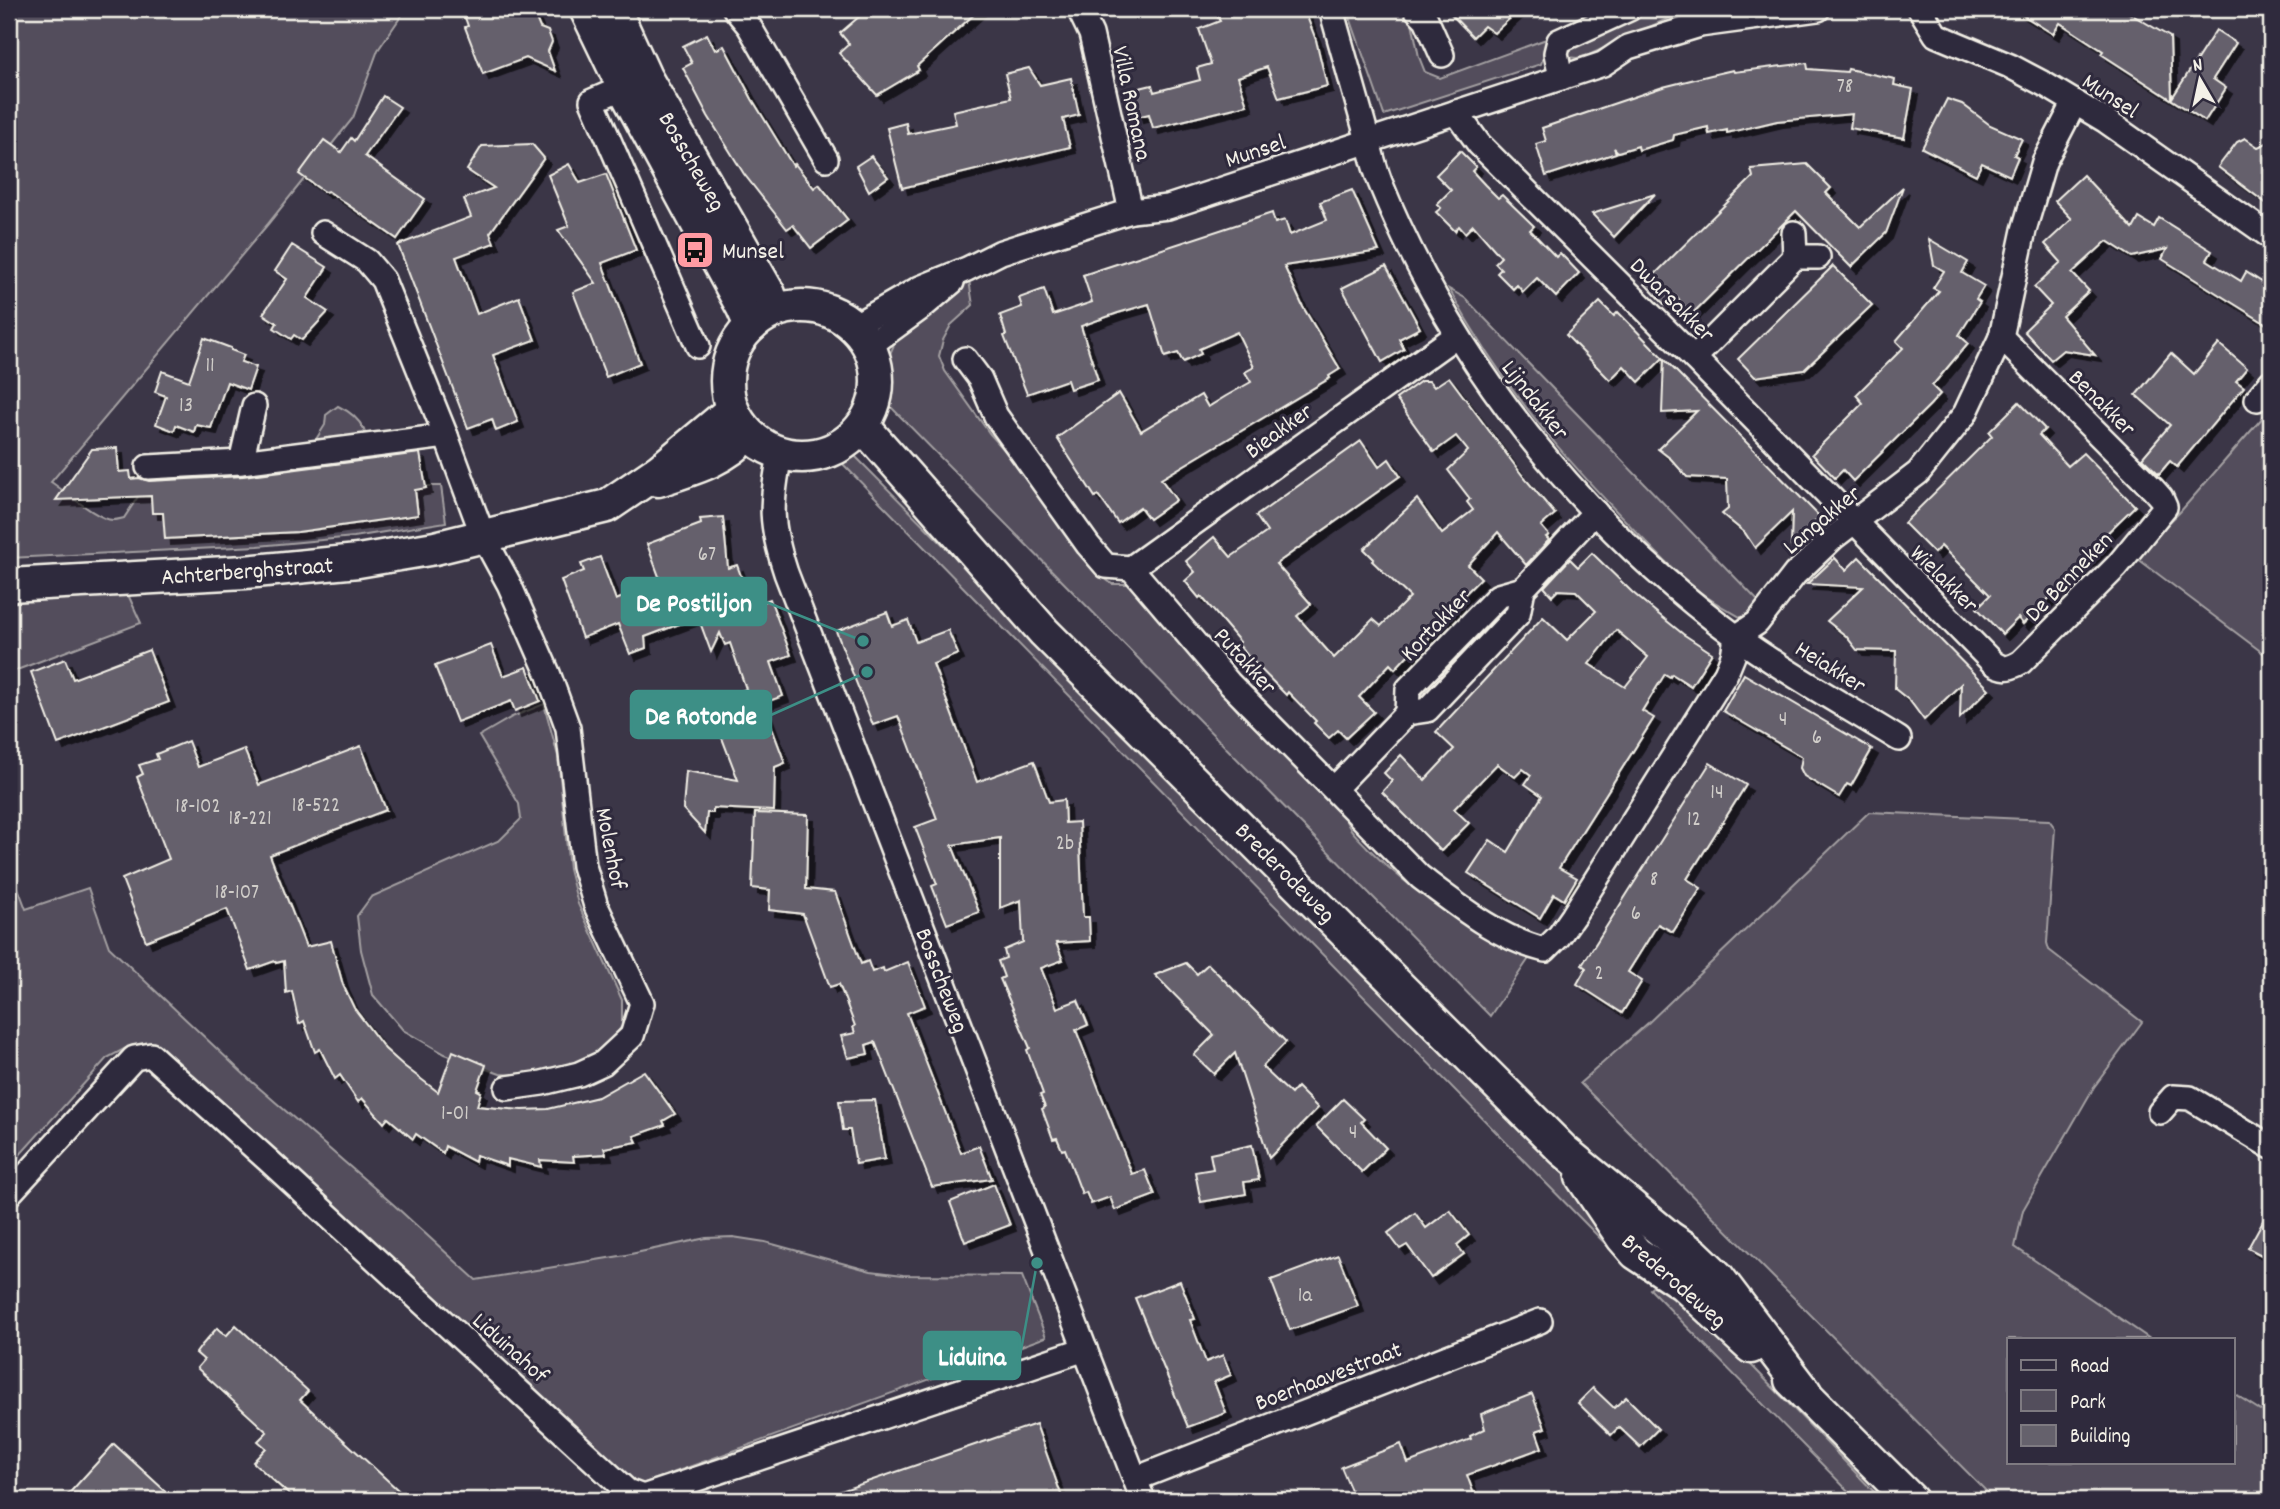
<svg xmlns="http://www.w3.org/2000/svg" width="2280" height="1509" viewBox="0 0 2280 1509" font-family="Dekko,sans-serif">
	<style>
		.green { fill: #534e5c; stroke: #a4a0a2; stroke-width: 2 }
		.building { fill: #65616c; stroke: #f4f1e8; stroke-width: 2; fill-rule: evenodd; filter: url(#shadow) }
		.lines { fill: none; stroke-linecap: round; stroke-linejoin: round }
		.street-casing { stroke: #f4f1e8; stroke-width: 28 }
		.secondary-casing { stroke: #f4f1e8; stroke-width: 37 }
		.street { stroke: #2f2a3d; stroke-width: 23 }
		.secondary { stroke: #2f2a3d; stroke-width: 32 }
		.labels { text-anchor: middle; stroke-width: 6; stroke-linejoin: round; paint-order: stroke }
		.number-label { font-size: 21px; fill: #d0cdc9 }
		.street-label { font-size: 24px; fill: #f4f1e8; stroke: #2f2a3d }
		.poi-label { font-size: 24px; fill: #f4f1e8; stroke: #2f2a3d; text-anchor: start }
		.leader { fill: none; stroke: #3d8f86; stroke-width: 2.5 }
		.callout-dot { fill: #3d8f86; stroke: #2f2a3d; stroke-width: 2.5 }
		.callout { fill: #3d8f86; stroke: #3d8f86; stroke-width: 2.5 }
		.callout-label { font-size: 26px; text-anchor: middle; font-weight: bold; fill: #fff }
	</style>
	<defs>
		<filter id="shadow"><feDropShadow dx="6" dy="6" stdDeviation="0" flood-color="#0009"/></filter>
	</defs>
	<rect width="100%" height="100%" fill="#3b3647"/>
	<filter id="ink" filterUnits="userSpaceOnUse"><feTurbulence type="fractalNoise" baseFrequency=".0143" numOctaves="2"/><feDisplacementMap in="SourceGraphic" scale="14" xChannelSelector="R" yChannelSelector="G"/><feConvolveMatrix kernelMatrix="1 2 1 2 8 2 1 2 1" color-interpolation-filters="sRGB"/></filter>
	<g filter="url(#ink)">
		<g class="green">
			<path d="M9 9H406L378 50 353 118 268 224 51 482C65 491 98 520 113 520 117 520 120 519 124 518L149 480 172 491 226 476 257 471 313 444 325 425 326 415 338 406C364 418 371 437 366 463L406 486H441L446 522 354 537 258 546 9 558Z"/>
			<path d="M1347 9H1401L1412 22 1419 57 1425 72 1440 78 1549 38 1541 64 1384 115Z"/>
			<path d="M1653 9H1701L1669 18 1589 55 1577 58 1567 57 1566 52 1571 45Z"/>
			<path d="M969 280 973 305 951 325 943 340 939 356 945 371 990 434 1019 466 1090 567 1112 584H1133L1155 616 1191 654 1237 710 1344 814C1347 829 1358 837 1368 848 1415 896 1471 927 1530 957L1490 1016 887 403 892 372 889 356 896 340 956 288Z"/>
			<path d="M1449 289 1465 298 1760 603 1745 620C1730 611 1714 603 1700 592 1671 569 1644 540 1619 514 1550 442 1497 377 1449 289Z"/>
			<path d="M2271 408V659L2134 556 2180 512Z"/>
			<path d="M851 452 1525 1131 1644 1255 1628 1267 838 459Z"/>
			<path d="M125 588 141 623 9 673V593Z"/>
			<path d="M544 704 558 756 569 869 578 904 622 1000V1026L613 1038 599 1054 582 1064 527 1076 500 1074 445 1054 403 1030 373 995 361 950 357 916 371 897 500 840 521 819 519 804 479 736 512 717Z"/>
			<path d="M1869 812 2049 820 2055 828 2047 943 2049 950 2142 1022 2094 1087 2023 1210 2015 1247 2150 1339H2009V1462H2233V1393L2271 1417V1500H1995L1580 1083 1648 1023Z"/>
			<path d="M9 864 26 909 88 888 109 947 250 1080 394 1205 476 1280 626 1255 706 1238 733 1237 765 1242 871 1271 903 1275 1022 1276 1046 1337 634 1487 146 1048H126L107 1058 9 1167Z"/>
			<path d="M1665 1276 1882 1500H1857L1650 1289Z"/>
		</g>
		<g class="building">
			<path d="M462 9H532L540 28 548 31 552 42 548 51 555 71 526 58 483 74 465 27 468 26Z"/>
			<path d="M868 9H980L917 66 919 70 877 95 839 53 849 44 840 33Z"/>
			<path d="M1213 9H1304L1316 40 1327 86 1279 98 1267 67 1238 77 1247 105 1153 128 1149 114 1137 117 1131 90 1152 85 1154 92 1200 80 1197 68 1211 64 1199 29 1220 21Z"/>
			<path d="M1446 9H1520L1494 33 1484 26 1473 37Z"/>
			<path d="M2013 9H2122L2170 37 2172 98 2216 30 2236 43 2213 79 2226 88 2205 121 2101 54 2103 51 2060 23 2053 34Z"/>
			<path d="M707 34 715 50 724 46 752 99 793 166 795 164 814 188 819 184 848 220 811 248 793 225 787 229 744 174 708 116 683 68 692 63 683 46Z"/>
			<path d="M1807 63 1808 69 1847 72 1848 69 1895 79 1894 85 1913 89 1904 138 1850 128 1852 114 1777 121 1727 133V130L1709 134 1708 127 1674 135 1673 140 1639 150 1638 146 1618 152 1614 148 1616 153 1546 176 1536 144 1546 141 1542 128 1663 87 1711 75 1733 70 1734 72Z"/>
			<path d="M1029 68 1040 85 1071 78 1079 115 1063 119 1070 147 902 188 887 128 906 123 908 134 956 124 953 111 1011 98 1005 74Z"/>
			<path d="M383 96 400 107 365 156 425 199 397 239 328 191 324 192 299 174 324 140 341 152 351 138 354 141Z"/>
			<path d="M1947 99 1962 104 1990 125 2022 139 2014 155 2018 157 2010 176 1982 163 1976 175 1922 148Z"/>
			<path d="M2245 138 2258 147 2271 141V207L2218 167 2237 142Z"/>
			<path d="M532 144 544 158 490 233 494 243 456 257 477 314 519 297 535 340 493 355 518 422 496 431 492 419 468 428 398 245 471 217 464 199 494 188 467 170 482 146Z"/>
			<path d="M1460 151 1476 167 1472 171 1485 185 1498 198 1502 195 1534 226 1530 230 1556 257 1560 253 1579 273 1556 297 1537 278 1523 292 1517 285 1513 289 1497 273 1501 269 1495 263 1501 257 1473 225 1465 233 1459 226 1455 231 1436 212 1441 208 1437 204 1451 190 1436 175Z"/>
			<path d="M871 156 888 177 869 191 856 166Z"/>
			<path d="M569 164 580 183 606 174 636 250 602 263 640 363 606 377 573 292 596 283 558 230 569 226 548 175Z"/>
			<path d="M1807 164 1831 188 1826 193 1860 227 1903 187 1886 233 1851 267 1796 211 1692 314 1675 296 1665 305 1645 284 1753 177 1751 169Z"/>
			<path d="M2083 175 2133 229 2139 218 2154 227 2159 218 2212 251 2207 260 2241 281 2246 272 2271 288V327L2162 259 2167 249 2132 257 2107 241 2072 273 2089 291 2062 316 2095 355 2063 350 2051 360 2024 331 2051 305 2034 287 2061 262 2045 244 2072 219 2055 201Z"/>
			<path d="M1352 190 1379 251 1284 266 1303 307 1340 369 1329 376 1330 378 1161 479 1176 500 1149 519 1140 507 1118 523 1098 495 1095 497 1057 438 1119 393 1141 431 1201 395 1208 407 1226 396 1251 382 1245 372 1254 367 1237 332 1199 349 1201 354 1183 362 1178 353 1165 357 1149 304 1118 313 1081 326 1098 380 1070 389 1067 380 1027 394 1004 336 1006 335 1000 315 1022 307 1019 298 1044 289 1053 315 1092 302 1083 275 1272 213 1275 223 1285 220 1290 235 1327 220 1320 202Z"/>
			<path d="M1655 194 1614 237 1592 214Z"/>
			<path d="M1929 239 1968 262 1962 273 1984 286 1976 299 1980 302 1959 335 1968 343 1932 386 1940 394 1930 405 1853 481 1843 470 1835 478 1812 454 1863 403 1856 395 1903 348 1896 341 1939 291 1933 288 1944 271 1934 265Z"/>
			<path d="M292 245 327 267 307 298 328 312 302 340 294 335 291 339 274 328 277 323 263 314 287 279 275 271Z"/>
			<path d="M1386 266 1420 328 1399 339 1404 349 1382 362 1342 288Z"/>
			<path d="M1833 266 1872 305 1804 370 1755 377 1738 359Z"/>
			<path d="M1600 302 1614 316 1618 312 1663 358 1639 382 1624 366 1610 380 1566 335Z"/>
			<path d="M204 338 231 348V350L244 355 241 362 256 367 248 390 227 382 211 428 196 425 194 432 176 425 174 431 156 424 166 396 155 392 162 371 189 381Z"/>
			<path d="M2219 344 2247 368 2236 381 2244 387 2177 467 2170 461 2159 474 2142 458 2170 425 2136 395 2171 353 2194 374Z"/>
			<path d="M1664 359 1820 517 1791 545 1792 512 1755 548 1745 533 1722 514 1728 509 1727 479 1687 477 1671 459 1658 449 1697 411 1662 413Z"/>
			<path d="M1449 377 1522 475 1555 514 1541 526 1549 535 1546 537 1549 540 1526 565 1498 532 1468 565 1481 578 1457 602 1460 605 1453 613 1437 625 1428 640 1407 656 1395 669 1390 664 1359 697 1374 712 1346 738 1338 730 1329 738 1314 723 1316 721 1288 692 1286 695 1247 655 1238 644 1240 642 1201 596 1199 598 1185 581 1195 572 1186 561 1214 537 1231 557 1267 532 1256 516 1361 441 1379 467 1389 459 1400 476 1276 564 1311 604 1297 616 1334 658 1373 619 1381 626 1410 597 1372 561 1374 559 1364 549 1417 499 1442 534 1473 510 1467 502 1470 499 1448 470 1468 451 1456 436 1434 452 1396 399 1421 381H1429L1434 387Z"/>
			<path d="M2019 402 2045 429 2039 435 2068 466 2083 453 2135 506 2102 538 2106 542 2023 624 2018 618 2002 634 1977 608 1990 595 1941 546 1934 553 1904 523 1992 436 1989 432Z"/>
			<path d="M117 448 119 472 130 471 131 479 139 478 149 481 243 476 420 453 426 488 415 490 418 515 298 532 165 539 163 513H152L151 496 56 500 92 449Z"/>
			<path d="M723 517 728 568 737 565 752 606 770 599 791 655 771 662 783 696 747 709 741 691 746 689 730 643 725 645 720 633 711 652 698 617 645 637 646 648 630 654 618 624 582 638 561 580 584 571 581 564 600 557 616 600 661 582 647 544 701 524 700 519Z"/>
			<path d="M1592 553 1632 592 1657 613 1683 634 1712 653 1691 686 1672 674 1670 677 1665 674 1642 711 1654 718 1559 868 1577 878 1564 900 1554 894 1540 918 1468 873 1490 840 1508 852 1542 796 1525 784 1531 775 1523 769 1515 777 1497 764 1454 809 1469 823 1441 851 1382 792 1392 781 1384 773 1401 755 1425 780 1454 749 1436 732 1543 617 1567 640 1596 611 1576 591 1558 590 1552 596 1544 587 1570 559 1578 567ZM1616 630 1648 657 1625 687 1589 664Z"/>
			<path d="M1859 557 1989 689 1960 718 1961 684 1924 720 1910 701 1895 689 1896 651 1857 650 1846 636 1827 621 1863 587 1807 584 1835 558 1846 570Z"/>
			<path d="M887 612 892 626 908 620 916 642 948 630 958 654 933 664 977 782 1034 761 1049 802 1064 800 1065 823 1079 822 1083 917H1089L1090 941 1056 943 1063 960 1041 968 1057 1008 1078 1000 1088 1025 1076 1030 1132 1174 1145 1170 1155 1195 1115 1210 1110 1197 1091 1204 1086 1192 1082 1194 1065 1149 1062 1150 1057 1138 1053 1139 1042 1109 1045 1107 1040 1095 1043 1094 1027 1050 1030 1048 1000 979 1004 977 998 961 1006 958 1004 950 1023 942 1021 900 1000 908V838L952 845 979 912 947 924 932 886 937 884 915 827 937 819 909 744 898 716 873 725 836 631Z"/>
			<path d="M491 645 503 676 527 667 540 701 515 711 511 701 457 722 435 666Z"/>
			<path d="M149 650 169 702 58 744 31 672 65 659 73 679Z"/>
			<path d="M1744 674 1872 749 1851 786 1847 784 1839 797 1804 776 1800 768 1802 757 1723 711Z"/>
			<path d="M766 712 785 763 775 767 774 811 713 808V813H707L705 833 683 809 686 771 738 780 719 730Z"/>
			<path d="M188 741 198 767 244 749 259 785 361 746 386 810 270 855 306 947 331 941 343 985 354 1008 385 1049 404 1066 438 1092 453 1051 486 1065 477 1090 481 1092 477 1106 522 1110 548 1109 598 1097 644 1071 675 1114 663 1121 665 1125 634 1136 637 1142 604 1148 606 1154 573 1156 574 1162 540 1160 541 1167 508 1159V1166L476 1155 475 1162 445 1146 443 1153 416 1134 413 1139 388 1118 384 1123 362 1098 358 1102 340 1075 335 1079 320 1049 315 1052 304 1021 299 1024 292 991 286 993 284 961 276 963 275 961 250 970 227 909 146 941 122 879 169 859 137 777 143 774 139 765 158 759 156 754Z"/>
			<path d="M1710 763 1746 785 1687 879 1701 888 1673 932 1658 924 1628 972 1642 981 1622 1013 1577 984 1586 968 1582 965Z"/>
			<path d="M755 813 808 815 806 889 835 892 861 964 868 961 872 972 883 968 884 972 908 962 925 1006 907 1013 961 1153 979 1146 992 1179 932 1187 875 1042 866 1045 868 1054 848 1058 841 1036 855 1033 853 1027 855 1026 839 984 830 987 803 914 769 910 770 890 752 888Z"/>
			<path d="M1186 963 1197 974 1208 964 1286 1042 1262 1067 1291 1094 1297 1087 1318 1108 1269 1158 1235 1053 1214 1074 1194 1055 1214 1035 1155 975Z"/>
			<path d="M1343 1099 1364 1119 1361 1122 1386 1148 1362 1172 1316 1126Z"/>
			<path d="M875 1100 885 1159 856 1164 850 1130H843L839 1101Z"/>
			<path d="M1252 1145 1259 1180 1244 1182 1246 1194 1201 1202 1195 1172 1213 1169 1210 1154Z"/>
			<path d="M994 1184 1010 1225 965 1242 950 1202Z"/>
			<path d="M2271 1206V1260L2248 1248Z"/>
			<path d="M1450 1210 1469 1235 1457 1245 1464 1254 1431 1278 1407 1245 1400 1249 1388 1233 1415 1213 1426 1228Z"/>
			<path d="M1338 1255 1358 1306 1290 1330 1271 1280Z"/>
			<path d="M1180 1281 1195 1319 1190 1320 1206 1362 1223 1355 1231 1375 1214 1382 1226 1413 1188 1427 1135 1298Z"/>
			<path d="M236 1325 308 1391 300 1400 409 1500H295L253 1462 266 1448 258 1441 267 1432 197 1368 204 1360 196 1353 202 1345 217 1328 226 1336Z"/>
			<path d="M1593 1388 1614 1408 1626 1397 1658 1429 1640 1447 1619 1427 1611 1435 1578 1403Z"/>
			<path d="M1532 1394 1545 1428 1536 1431 1542 1448 1467 1475 1476 1500H1355L1341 1467 1401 1444 1408 1463 1471 1439 1470 1436 1485 1429 1481 1414Z"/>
			<path d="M1036 1424 1063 1500H824L823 1497Z"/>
			<path d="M114 1444 126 1455 175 1500H63Z"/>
		</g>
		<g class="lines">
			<defs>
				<g id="street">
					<path d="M735 9 749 26 826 159"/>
					<path d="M1079 9 1091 34 1131 211"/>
					<path d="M1331 9C1342 48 1353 87 1364 126 1369 144 1373 164 1380 182 1453 362 1581 523 1738 638 1789 675 1846 706 1899 739"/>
					<path d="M1416 9 1426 19 1442 55"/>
					<path d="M1920 9 1936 35 2010 66 2046 85 2106 121 2271 237"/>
					<path d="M1561 78 1556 53 1559 41 1629 9"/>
					<path d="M636 82 592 101 698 346"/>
					<path d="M1456 112 1479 144 1694 358 1992 662C2003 670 2009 669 2021 662L2117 566 2165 507 2161 498 2153 489 2001 337"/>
					<path d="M323 233 367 261 383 280 446 436 483 536 509 584 548 673 568 728 584 866 596 906 642 1003 632 1036 603 1063 579 1074 542 1083 507 1088"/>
					<path d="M1794 233 1795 257"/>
					<path d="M854 326 920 288 967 269 1001 252 1131 211 1168 207 1603 64 1628 47 1700 25 1818 9"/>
					<path d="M869 346 921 308 952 282"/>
					<path d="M1694 358 1795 257H1818"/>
					<path d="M965 359 980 379 996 416 1088 545 1106 566 1131 568 1229 683 1420 877C1457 905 1499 939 1545 950L1559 936 1573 916 1726 673 1733 656 1736 637 1757 623 1795 574 1834 537 1918 473 1965 414 2001 337 2024 230 2044 162 2075 102"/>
					<path d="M2257 399 2271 382"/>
					<path d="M780 455C770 506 770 524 786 573L1143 1500"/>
					<path d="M241 462 254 406"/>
					<path d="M148 467 241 462 446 436"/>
					<path d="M1131 568 1457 335"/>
					<path d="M1407 713 1408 689 1498 596 1523 589"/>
					<path d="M1334 789 1407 713 1427 710 1518 614 1523 589 1595 512"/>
					<path d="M2160 1112 2173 1097 2190 1098 2271 1147"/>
					<path d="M9 1194 134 1058 151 1055 268 1160 627 1491 643 1497 1085 1349"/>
					<path d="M1135 1479 1540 1321"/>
				</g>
				<g id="secondary">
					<path d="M586 9 624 88 743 308 751 326"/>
					<path d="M614 9 645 77 769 294 775 311"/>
					<circle cx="802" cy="381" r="75"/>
					<path d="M863 426 1044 632 1563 1150 1670 1238 1694 1254 1717 1276 1805 1392"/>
					<path d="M658 480C691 469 725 460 748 434"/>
					<path d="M9 585 245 572 358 561 435 548 607 506 660 470 732 410"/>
					<path d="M1582 1177 1623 1238 1636 1253 1683 1284 1751 1347"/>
					<path d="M1791 1380 1911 1500"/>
				</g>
			</defs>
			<use href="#street" class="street-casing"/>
			<use href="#secondary" class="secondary-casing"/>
			<use href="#street" class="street"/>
			<use href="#secondary" class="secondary"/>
		</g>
	</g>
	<defs>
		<symbol id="bus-square" viewBox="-11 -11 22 22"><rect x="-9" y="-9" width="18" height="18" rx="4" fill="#ff9aa2" stroke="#2f2a3d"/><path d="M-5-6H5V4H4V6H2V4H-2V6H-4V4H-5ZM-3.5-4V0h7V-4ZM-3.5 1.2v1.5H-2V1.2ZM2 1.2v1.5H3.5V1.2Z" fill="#111"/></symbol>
	</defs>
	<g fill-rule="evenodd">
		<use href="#bus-square" x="673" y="228" width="44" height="44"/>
	</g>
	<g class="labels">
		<g class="number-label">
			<text x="1845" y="92">78</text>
			<text x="210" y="371">11</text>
			<text x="186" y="411">13</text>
			<text x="707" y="560">67</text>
			<text x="1783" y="725">4</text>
			<text x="1817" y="743">6</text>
			<text x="1717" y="798">14</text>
			<text x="316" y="811">18-522</text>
			<text x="198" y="812">18-102</text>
			<text x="250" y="824">18-221</text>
			<text x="1694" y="825">12</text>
			<text x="1065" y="849">2b</text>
			<text x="1654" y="885">8</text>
			<text x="237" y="898">18-107</text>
			<text x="1636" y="919">6</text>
			<text x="1599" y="979">2</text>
			<text x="455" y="1119">1-01</text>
			<text x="1353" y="1138">4</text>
			<text x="1305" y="1301">1a</text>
		</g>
		<g class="street-label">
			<text transform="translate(2111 95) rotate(33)" y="8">Munsel</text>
			<text transform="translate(1133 103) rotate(78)" y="8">Villa Romana</text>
			<text transform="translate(1255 150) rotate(-18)" y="8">Munsel</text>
			<text transform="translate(693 161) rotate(60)" y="8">Bosscheweg</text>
			<text transform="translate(1673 299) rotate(45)" y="8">Dwarsakker</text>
			<text transform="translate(1536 399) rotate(52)" y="8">Lijndakker</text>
			<text transform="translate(2103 402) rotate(45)" y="8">Benakker</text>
			<text transform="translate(1278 430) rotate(-36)" y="8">Bieakker</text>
			<text transform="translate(1821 519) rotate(-40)" y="8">Langakker</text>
			<text transform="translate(247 570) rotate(-4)" y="8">Achterberghstraat</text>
			<text transform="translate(2068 576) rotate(-46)" y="8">De Benneken</text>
			<text transform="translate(1945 578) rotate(45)" y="8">Wielakker</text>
			<text transform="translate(1435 624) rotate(-46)" y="8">Kortakker</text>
			<text transform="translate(1246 660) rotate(48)" y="8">Putakker</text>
			<text transform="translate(1831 666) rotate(32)" y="8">Heiakker</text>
			<text transform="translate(612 848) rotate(79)" y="8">Molenhof</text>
			<text transform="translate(1286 872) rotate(45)" y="8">Brederodeweg</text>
			<text transform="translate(943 980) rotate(69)" y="8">Bosscheweg</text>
			<text transform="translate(1675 1280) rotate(41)" y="8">Brederodeweg</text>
			<text transform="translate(511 1347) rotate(42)" y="8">Liduinahof</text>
			<text transform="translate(1328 1375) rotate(-21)" y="8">Boerhaavestraat</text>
		</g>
		<g class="poi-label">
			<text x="722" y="258">Munsel</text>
		</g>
	</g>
	<path class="leader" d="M863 641L766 602M867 672L771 715M1037 1263L1020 1356"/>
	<g class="callout-dot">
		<circle cx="863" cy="641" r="7"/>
		<circle cx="867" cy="672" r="7"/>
		<circle cx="1037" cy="1263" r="7"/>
	</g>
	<g class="callout">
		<rect x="622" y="578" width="144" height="47" rx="7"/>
		<rect x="631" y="691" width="140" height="47" rx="7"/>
		<rect x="924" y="1332" width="96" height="47" rx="7"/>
	</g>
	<g class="callout-label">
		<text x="694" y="611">De Postiljon</text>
		<text x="701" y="724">De Rotonde</text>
		<text x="972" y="1365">Liduina</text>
	</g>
	<rect width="2280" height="1509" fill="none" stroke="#2f2a3d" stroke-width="35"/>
	<rect x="18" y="18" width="2245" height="1474" fill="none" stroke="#f4f1e8" stroke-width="2.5" filter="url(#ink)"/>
	<rect x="2007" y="1338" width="228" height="126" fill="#2f2a3d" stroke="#7e7a81" stroke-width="2"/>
	<rect x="2021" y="1360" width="35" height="10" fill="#2f2a3d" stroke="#7e7a81" stroke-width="2"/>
	<text x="2070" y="1372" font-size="21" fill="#f4f1e8">Road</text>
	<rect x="2021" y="1390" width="35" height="21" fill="#534e5c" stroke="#7e7a81" stroke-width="2"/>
	<text x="2070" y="1408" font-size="21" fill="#f4f1e8">Park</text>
	<rect x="2021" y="1425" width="35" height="21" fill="#65616c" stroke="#7e7a81" stroke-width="2"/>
	<text x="2070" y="1442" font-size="21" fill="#f4f1e8">Building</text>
	<g transform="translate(2200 80) rotate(351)" stroke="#2f2a3d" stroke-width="5" paint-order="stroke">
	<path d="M0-5L12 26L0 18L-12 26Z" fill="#f4f1e8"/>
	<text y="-10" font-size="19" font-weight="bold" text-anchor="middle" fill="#f4f1e8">N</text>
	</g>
</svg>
